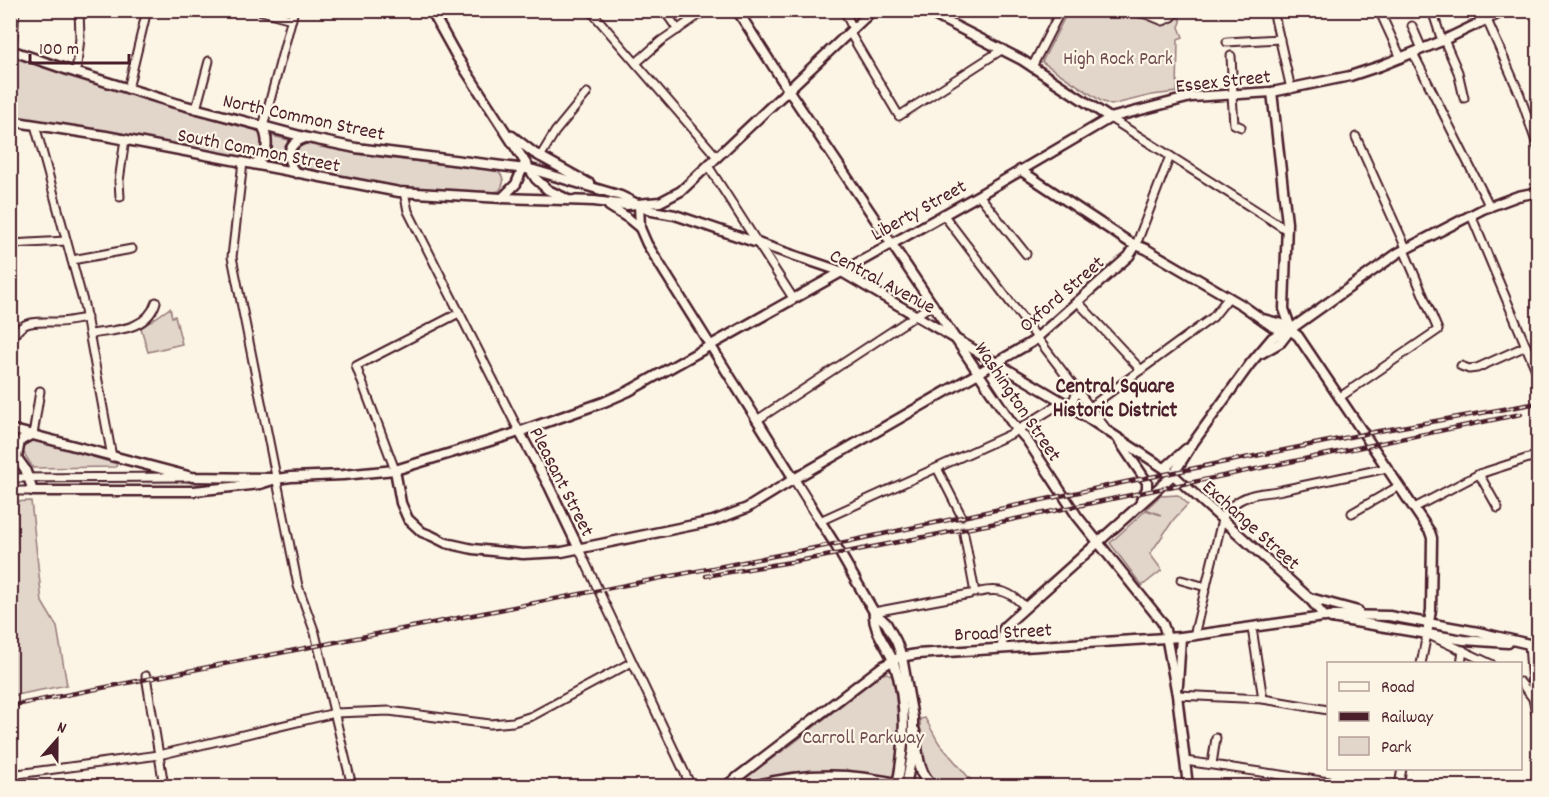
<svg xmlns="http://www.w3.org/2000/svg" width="1549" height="797" viewBox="0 0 1549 797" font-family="Dekko,sans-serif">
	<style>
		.green { fill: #e2d5ca; stroke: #967a7a; stroke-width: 1.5 }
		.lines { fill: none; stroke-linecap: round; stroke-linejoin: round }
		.minor-tunnel { stroke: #d8cac0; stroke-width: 7; stroke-dasharray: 7 3.5; stroke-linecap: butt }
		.minor-casing { stroke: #4a1f2b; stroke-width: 11 }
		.major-casing { stroke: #4a1f2b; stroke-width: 13 }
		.highway-casing { stroke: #4a1f2b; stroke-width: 15 }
		.minor { stroke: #fcf5e5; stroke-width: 7 }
		.major { stroke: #fcf5e5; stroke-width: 8 }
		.highway { stroke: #fcf5e5; stroke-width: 10 }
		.rail-casing { stroke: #4a1f2b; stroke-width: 4.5 }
		.rail { stroke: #fcf5e5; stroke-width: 2; stroke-dasharray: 7; stroke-linecap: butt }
		.labels { text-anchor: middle; stroke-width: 4.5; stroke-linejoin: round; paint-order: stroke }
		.park-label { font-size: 20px; fill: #704c53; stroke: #fcf5e5 }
		.street-label { font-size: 20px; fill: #4a1f2b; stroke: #fcf5e5 }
		.neighbourhood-label { font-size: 21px; font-weight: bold; fill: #4a1f2b; stroke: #fcf5e5 }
	</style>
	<rect width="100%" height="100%" fill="#fcf5e5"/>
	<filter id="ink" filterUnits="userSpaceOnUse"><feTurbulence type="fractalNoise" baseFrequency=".0167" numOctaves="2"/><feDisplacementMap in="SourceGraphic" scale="12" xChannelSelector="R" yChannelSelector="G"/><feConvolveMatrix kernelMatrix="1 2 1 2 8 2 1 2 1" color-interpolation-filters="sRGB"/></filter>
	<g filter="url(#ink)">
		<g class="green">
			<path d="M1068 11H1178L1181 22 1179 27 1183 37 1178 39 1177 92 1152 95 1111 105 1101 101 1042 62Z"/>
			<path d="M10 54 159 103 255 130 264 138 263 150 257 157 247 159 99 130 11 116Z"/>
			<path d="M272 136 289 140 283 153 284 164 267 160 272 149Z"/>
			<path d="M306 144 362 155 498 171C504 177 505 184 499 191L492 192 402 187 305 170 297 165 294 156 299 147Z"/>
			<path d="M170 308 172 317 175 316 182 344 148 352 141 328Z"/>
			<path d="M34 440 117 464 116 467 33 468 22 450 26 442Z"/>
			<path d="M1178 495 1188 504 1174 519 1150 554 1162 570 1142 586 1110 543 1146 510 1161 515 1146 509 1160 496Z"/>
			<path d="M31 501 42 602 57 627 67 685 11 696V502Z"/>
			<path d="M887 673 893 677 894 680 900 734 893 777 849 772 764 780 742 786H732L791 745 880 675Z"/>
			<path d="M925 718 939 743 976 786H940C917 773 921 741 920 719Z"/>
		</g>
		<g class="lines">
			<path class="minor-tunnel" d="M961 515 964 534"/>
			<defs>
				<g id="minor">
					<path d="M258 10 292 19"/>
					<path d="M590 10 717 157"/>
					<path d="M664 10 678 30"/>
					<path d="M844 10 853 29"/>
					<path d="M1124 10 1146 14 1163 21 1172 17 1177 10"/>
					<path d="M1273 10 1291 89"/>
					<path d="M1379 10 1401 58"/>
					<path d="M1432 10 1442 41"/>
					<path d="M1476 10 1481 23"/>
					<path d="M1487 20 1520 95 1538 148"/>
					<path d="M1412 26 1422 49"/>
					<path d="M850 33 899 116 1003 49"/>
					<path d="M1444 40 1458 72 1464 98"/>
					<path d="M1227 42 1280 39"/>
					<path d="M12 50 15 10"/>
					<path d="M1413 53 1490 207"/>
					<path d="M1231 56 1233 94"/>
					<path d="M636 63 661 41 706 10"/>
					<path d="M1032 67 1058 16"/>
					<path d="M76 73 80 38 79 10"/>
					<path d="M128 89 147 10"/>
					<path d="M1232 95 1234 124 1241 127"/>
					<path d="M196 109 209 61"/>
					<path d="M1110 118 1287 230"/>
					<path d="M35 125 84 305 112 457"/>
					<path d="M263 127 294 10"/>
					<path d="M1356 137 1406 248"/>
					<path d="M540 157 555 132 587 93"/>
					<path d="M243 162 232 257 298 586 315 633 352 786"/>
					<path d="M708 166 793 298"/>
					<path d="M404 192 408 211 519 431"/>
					<path d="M979 195 1026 254"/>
					<path d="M120 197 119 181 125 139"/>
					<path d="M943 214 1105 427"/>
					<path d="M1471 215 1538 375"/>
					<path d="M10 244 66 241"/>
					<path d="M1136 245 1170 156"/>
					<path d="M72 260 132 249"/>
					<path d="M1078 302 1141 370"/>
					<path d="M90 334C115 330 147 331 156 302"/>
					<path d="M10 344C20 317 36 323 58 322 68 322 78 319 87 318"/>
					<path d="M1461 366 1469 369 1477 368 1526 346"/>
					<path d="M1340 397 1438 330 1404 250"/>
					<path d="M1090 407 1213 317 1229 297"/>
					<path d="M757 420 933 304"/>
					<path d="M33 435 40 391"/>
					<path d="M937 468 961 515"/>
					<path d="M395 470 356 366 459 313"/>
					<path d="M1479 474 1498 508"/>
					<path d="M10 478 187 477"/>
					<path d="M10 491H33"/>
					<path d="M1414 508 1479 474 1538 455"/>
					<path d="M1352 513 1399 486"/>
					<path d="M820 521 1011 434 1063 402 1073 401 1077 391"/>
					<path d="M964 534 975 593"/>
					<path d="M579 549 691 786"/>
					<path d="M1181 580 1206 587"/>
					<path d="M980 592C1000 588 1011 592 1025 607"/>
					<path d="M874 612 970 594"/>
					<path d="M1252 628 1263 699"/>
					<path d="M1194 636 1222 520C1226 508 1238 500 1249 496 1259 492 1271 493 1282 490 1317 483 1352 475 1387 468"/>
					<path d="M1529 644 1533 699 1538 722"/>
					<path d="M1421 664 1427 634 1491 664"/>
					<path d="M1461 664 1463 650"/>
					<path d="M146 676 164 786"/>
					<path d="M1520 682 1532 697"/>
					<path d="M1177 695 1263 699 1328 710"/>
					<path d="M1185 761 1356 786"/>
					<path d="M1212 764 1216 738"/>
					<path d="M10 775 159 755 335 713 389 711 490 724 513 722 532 716 632 662"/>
					<path d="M1399 786 1402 768"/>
				</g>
				<g id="major">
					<path d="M431 10 457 57 536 179 548 190 565 198"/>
					<path d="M737 10 789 91 1012 423 1027 440 1077 516 1162 622 1165 630 1177 695 1188 786"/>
					<path d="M924 10 1022 60 1110 118"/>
					<path d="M10 50 68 70 175 103 308 138 356 148 534 170 621 196 652 211 675 215 840 271 1063 402 1170 472 1308 597 1325 617"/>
					<path d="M1272 92 1287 223 1284 309 1291 329"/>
					<path d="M10 121 106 136 399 192 502 198 594 201 626 205 660 202 681 191 873 10"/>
					<path d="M512 136 534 153 590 184"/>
					<path d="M254 164C269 155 269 142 263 127"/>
					<path d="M1020 170 1129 242 1146 249 1242 305 1273 327 1286 329"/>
					<path d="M296 173C284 159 287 144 305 138"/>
					<path d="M502 198 516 184 524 165"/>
					<path d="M639 204 640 228 647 244 836 546 874 612 886 623 896 641 902 657 913 718V750L906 786"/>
					<path d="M609 206 628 218 640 228"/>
					<path d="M1263 319 1282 324 1298 336 1430 532 1432 538 1431 610 1427 634"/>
					<path d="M1262 353 1281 342 1291 329 1398 253 1483 209 1518 196 1538 192"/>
					<path d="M10 429 192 477 272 478"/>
					<path d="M519 431 549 486 579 549"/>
					<path d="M1118 439 1147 482V489L1141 500"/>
					<path d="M10 448 25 469 33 491H194L260 484 276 479 291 477 343 475 395 470 510 435 604 402 629 391 979 195 1110 118 1191 97 1272 92 1350 76 1380 66 1442 41 1506 10"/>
					<path d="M17 457 20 441 31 435"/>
					<path d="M1165 468 1186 449"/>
					<path d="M395 470 401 503 408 519 422 532 432 536 446 543 473 549 523 554 562 552 713 521 747 508 794 479 1032 342 1129 256 1136 245"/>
					<path d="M1310 598 1358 611"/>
					<path d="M874 612C872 631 888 646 894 663 908 704 905 745 897 786"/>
					<path d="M1331 618 1464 640 1508 643"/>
					<path d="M1002 648 1003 630 1006 625 1173 475 1193 443 1250 364 1272 338 1282 332 1291 329"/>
					<path d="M1178 685 1181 637"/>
					<path d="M726 786 883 666 900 657 917 654 1181 637 1338 615 1389 616 1478 632 1529 644"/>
				</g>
				<g id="highway">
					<path d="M914 731C917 750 916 772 932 786"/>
					<path d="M758 786C805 773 856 774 904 786"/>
				</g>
			</defs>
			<use href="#minor" class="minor-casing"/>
			<use href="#major" class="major-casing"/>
			<use href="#highway" class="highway-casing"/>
			<use href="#minor" class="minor"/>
			<use href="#major" class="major"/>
			<use href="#highway" class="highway"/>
			<defs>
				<g id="rail">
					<path d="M706 576 821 557 991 524 1521 414"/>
					<path d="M10 706 850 541 1126 482 1379 431 1538 403"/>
				</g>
			</defs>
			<use href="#rail" class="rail-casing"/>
			<use href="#rail" class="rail"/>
		</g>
	</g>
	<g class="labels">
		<g class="park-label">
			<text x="1118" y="64">High Rock Park</text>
			<text x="863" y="743">Carroll Parkway</text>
		</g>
		<g class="street-label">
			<text transform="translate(1223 80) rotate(-6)" y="7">Essex Street</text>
			<text transform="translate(304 116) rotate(12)" y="7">North Common Street</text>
			<text transform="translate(259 149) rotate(11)" y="7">South Common Street</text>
			<text transform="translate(918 209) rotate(-29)" y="7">Liberty Street</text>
			<text transform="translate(883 280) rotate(28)" y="7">Central Avenue</text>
			<text transform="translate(1061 293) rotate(-41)" y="7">Oxford Street</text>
			<text transform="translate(1019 401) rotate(56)" y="7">Washington Street</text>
			<text transform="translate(563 481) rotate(63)" y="7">Pleasant Street</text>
			<text transform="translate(1252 524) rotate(42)" y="7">Exchange Street</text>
			<text transform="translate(1003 631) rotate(-3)" y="7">Broad Street</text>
		</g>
		<g class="neighbourhood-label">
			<text x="1115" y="392">Central Square<tspan x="1115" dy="24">Historic District</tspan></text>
		</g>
	</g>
	<rect width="1549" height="797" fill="none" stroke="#fcf5e5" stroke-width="36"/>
	<rect x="18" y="18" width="1513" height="761" fill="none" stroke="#4a1f2b" stroke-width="2" filter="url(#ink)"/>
	<rect x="1327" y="662" width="195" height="108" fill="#fcf5e5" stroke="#b59f9b" stroke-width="1.5"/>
	<rect x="1339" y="682" width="30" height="9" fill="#fcf5e5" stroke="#b59f9b" stroke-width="1.5"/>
	<text x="1381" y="692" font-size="18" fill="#4a1f2b">Road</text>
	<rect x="1339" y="712" width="30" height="9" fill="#4a1f2b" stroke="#b59f9b" stroke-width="1.5"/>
	<text x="1381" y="722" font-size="18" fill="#4a1f2b">Railway</text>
	<rect x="1339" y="737" width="30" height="18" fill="#e2d5ca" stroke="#b59f9b" stroke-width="1.5"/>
	<text x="1381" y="752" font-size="18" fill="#4a1f2b">Park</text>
	<g transform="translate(57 740) rotate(21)" stroke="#fcf5e5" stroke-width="4.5" paint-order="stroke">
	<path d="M0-4.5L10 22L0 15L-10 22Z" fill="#4a1f2b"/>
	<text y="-9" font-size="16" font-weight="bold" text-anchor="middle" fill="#4a1f2b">N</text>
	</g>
	<path d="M30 54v9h99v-9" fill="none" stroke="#4a1f2b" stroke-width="3"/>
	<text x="39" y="54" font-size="18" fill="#4a1f2b" stroke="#fcf5e5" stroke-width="4.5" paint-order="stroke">100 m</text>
</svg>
